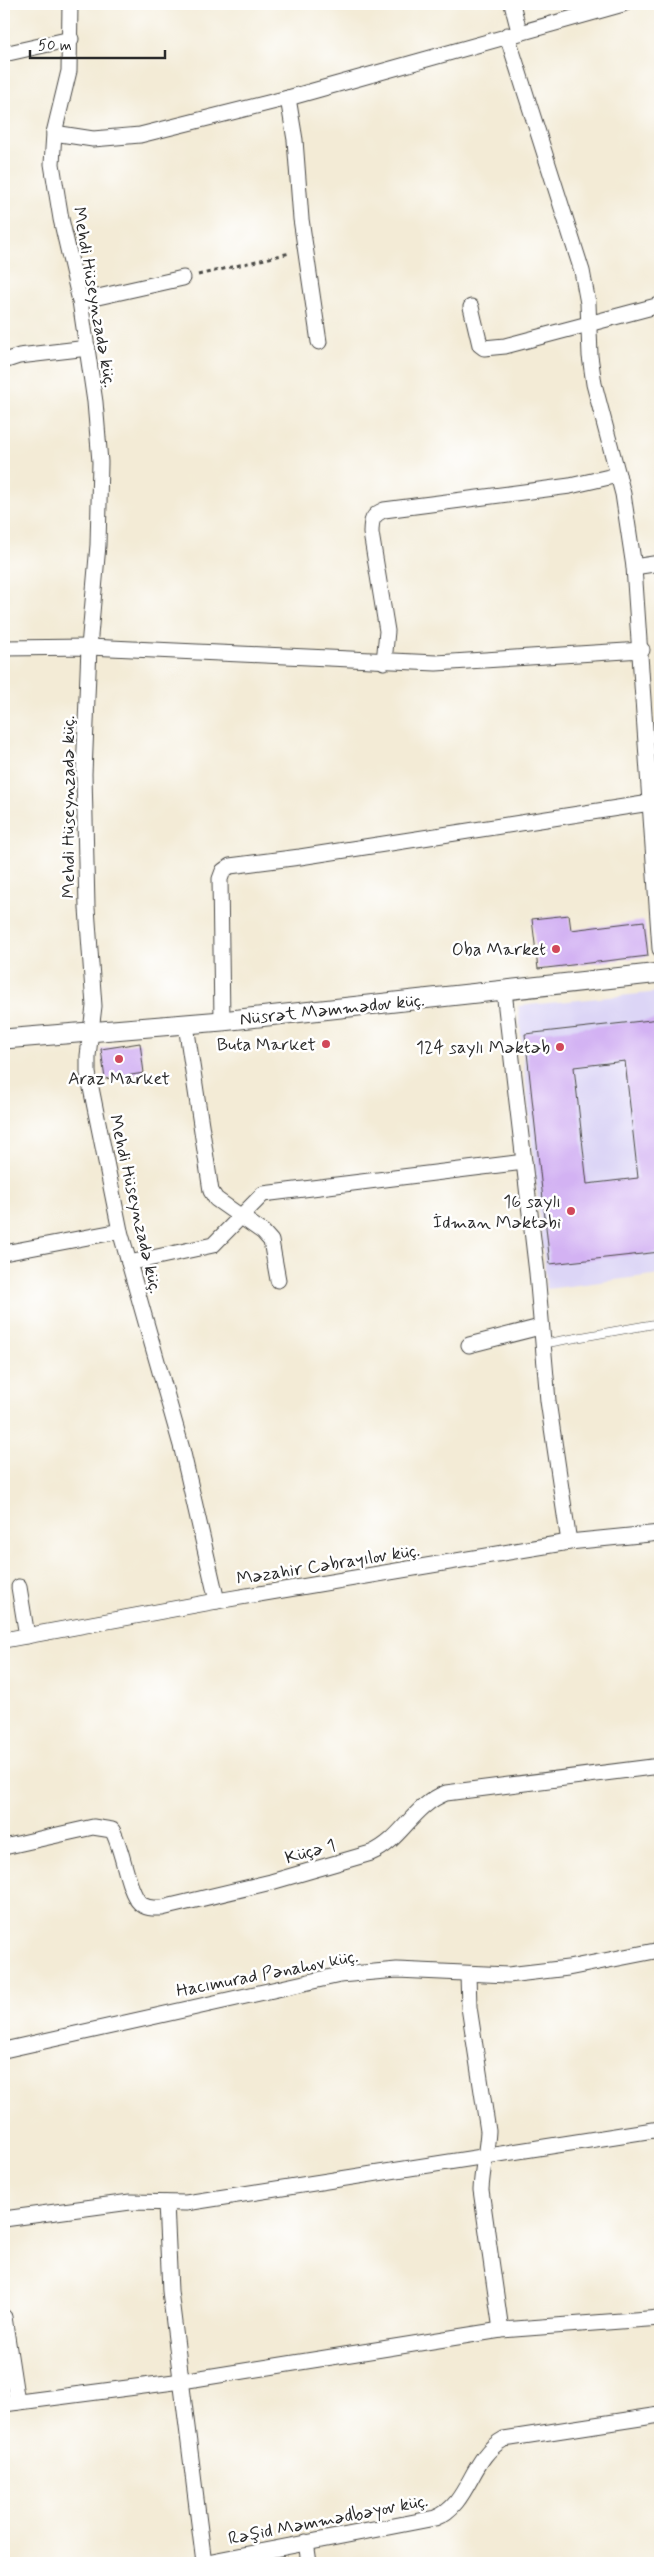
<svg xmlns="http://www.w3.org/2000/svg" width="664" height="2567" viewBox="0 0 664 2567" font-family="Mynerve,sans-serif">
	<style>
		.built { fill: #dcd5f6 }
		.building { fill: #d3b2f3; fill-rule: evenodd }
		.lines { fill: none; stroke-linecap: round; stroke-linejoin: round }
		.service-casing { stroke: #494845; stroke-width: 9 }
		.minor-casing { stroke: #494845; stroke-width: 17 }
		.tertiary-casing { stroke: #494845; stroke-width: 21 }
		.path { stroke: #494845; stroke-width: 3; stroke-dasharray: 4 4; stroke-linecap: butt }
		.service { stroke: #fff; stroke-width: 8 }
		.minor { stroke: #fff; stroke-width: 15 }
		.tertiary { stroke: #fff; stroke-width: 19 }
		.poi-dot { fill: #d1495b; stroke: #fff; stroke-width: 2 }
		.labels { text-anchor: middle; stroke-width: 5; stroke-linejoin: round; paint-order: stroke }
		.street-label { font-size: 18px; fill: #2b2b2b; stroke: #fff }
		.poi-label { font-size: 18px; fill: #2b2b2b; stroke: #fff; text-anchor: end }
	</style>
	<rect width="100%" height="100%" fill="#fff"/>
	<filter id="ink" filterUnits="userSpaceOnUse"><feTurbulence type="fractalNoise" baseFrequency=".02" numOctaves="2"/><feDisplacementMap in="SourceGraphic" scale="10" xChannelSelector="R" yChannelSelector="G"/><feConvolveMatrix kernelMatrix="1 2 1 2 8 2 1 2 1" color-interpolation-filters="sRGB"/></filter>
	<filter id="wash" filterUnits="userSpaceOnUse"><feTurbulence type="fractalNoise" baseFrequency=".0096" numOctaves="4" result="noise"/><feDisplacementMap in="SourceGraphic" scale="20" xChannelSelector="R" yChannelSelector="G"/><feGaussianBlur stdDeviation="1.12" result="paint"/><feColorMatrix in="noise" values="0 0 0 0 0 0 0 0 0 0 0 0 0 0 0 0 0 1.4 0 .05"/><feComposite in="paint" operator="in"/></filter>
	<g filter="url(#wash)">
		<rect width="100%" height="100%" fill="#f3ebd6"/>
		<path class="built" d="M660 992V1274L547 1289 518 1006Z"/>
		<g id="blocks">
			<g class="building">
				<path d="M569 915 571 930 644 921 648 956 538 969 532 919Z"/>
				<path d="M660 1019V1252L550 1264 525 1034ZM625 1061 638 1178 587 1184 574 1067Z"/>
				<path d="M140 1043 144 1073 105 1079 101 1049Z"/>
			</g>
		</g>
	</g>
	<g filter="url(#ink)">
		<use href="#blocks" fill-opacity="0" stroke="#494845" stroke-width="1"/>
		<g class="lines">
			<defs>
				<path id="service" d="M542 1344 660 1323"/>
				<g id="minor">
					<path d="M70 4 69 71 54 133 52 164 61 219 80 301 95 402 100 462 98 545 89 647 84 774 87 908 94 1006 88 1056V1073L120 1231 182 1449 217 1601"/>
					<path d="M512 4 519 31"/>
					<path d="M507 35 582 271 588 303 590 356 594 384 623 494 634 567 660 949"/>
					<path d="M4 54 71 39"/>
					<path d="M288 98 295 140 301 219 319 342"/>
					<path d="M54 133 93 139 140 135 288 98 623 4"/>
					<path d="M80 301 183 278"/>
					<path d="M471 307 480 345 484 348 505 346 660 305"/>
					<path d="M4 361 19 356 88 348"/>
					<path d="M634 567 660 563"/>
					<path d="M4 648 89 647 436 663 642 650"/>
					<path d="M384 662 387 631 371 533C371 521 372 515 384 510L570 486 618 475"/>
					<path d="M504 991 537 1273 548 1401 569 1542"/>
					<path d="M222 1021 220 879 223 871 230 866 300 857 650 803"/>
					<path d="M186 1025 211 1191 216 1199 263 1232 271 1241 278 1280"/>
					<path d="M4 1253 120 1231"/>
					<path d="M129 1263 213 1245 263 1194 524 1162"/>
					<path d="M469 1345 540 1327"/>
					<path d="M19 1587 27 1636"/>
					<path d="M4 1640 217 1601 569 1542 660 1533"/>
					<path d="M4 1847 93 1827 112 1830C123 1848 127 1891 140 1903 146 1909 155 1908 162 1908L271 1882 371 1853C403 1839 412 1806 446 1793L660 1766"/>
					<path d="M468 1975 469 2007 488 2131C487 2151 482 2169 481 2190L501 2330"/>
					<path d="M4 2050 340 1975 397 1970 508 1975 568 1968 660 1950"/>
					<path d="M166 2203 170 2291 204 2563"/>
					<path d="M4 2219 130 2202 186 2203 660 2129"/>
					<path d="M4 2317 17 2402"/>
					<path d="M4 2404 182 2381 501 2330 660 2318"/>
					<path d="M306 2542 309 2563"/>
					<path d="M202 2563 435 2518C470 2505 470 2457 504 2439L660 2415"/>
				</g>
				<path id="tertiary" d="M4 1039 222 1021 660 973"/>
			</defs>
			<use href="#service" class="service-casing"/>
			<use href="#minor" class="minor-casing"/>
			<use href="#tertiary" class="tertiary-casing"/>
			<path class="path" d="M198 275 290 253"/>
			<use href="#service" class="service"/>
			<use href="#minor" class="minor"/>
			<use href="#tertiary" class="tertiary"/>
		</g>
	</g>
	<g class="poi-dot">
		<circle cx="556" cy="949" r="5"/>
		<circle cx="326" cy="1044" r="5"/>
		<circle cx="560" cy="1047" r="5"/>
		<circle cx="119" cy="1059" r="5"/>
		<circle cx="571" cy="1211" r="5"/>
	</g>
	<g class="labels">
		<g class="street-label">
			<text transform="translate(95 297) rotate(80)" y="6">Mehdi Hüseynzadə küç.</text>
			<text transform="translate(68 807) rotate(-90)" y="6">Mehdi Hüseynzadə küç.</text>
			<text transform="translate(332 1009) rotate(-6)" y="6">Nüsrət Məmmədov küç.</text>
			<text transform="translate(136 1204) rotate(77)" y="6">Mehdi Hüseynzadə küç.</text>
			<text transform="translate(328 1564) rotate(-9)" y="6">Məzahir Cəbrayılov küç.</text>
			<text transform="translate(310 1851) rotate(-16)" y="6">Küçə 1</text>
			<text transform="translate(267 1973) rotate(-11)" y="6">Hacımurad Pənahov küç.</text>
			<text transform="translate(328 2519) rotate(-11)" y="6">Rəşid Məmmədbəyov küç.</text>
		</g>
		<g class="poi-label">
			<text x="546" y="955">Oba Market</text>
			<text x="316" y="1050">Buta Market</text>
			<text x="550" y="1053">124 saylı Məktəb</text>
			<text x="119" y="1084" text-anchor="middle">Araz Market</text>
			<text x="561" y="1207">16 saylı<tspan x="561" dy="21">İdman Məktəbi</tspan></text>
		</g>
	</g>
	<rect width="664" height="2567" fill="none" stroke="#fff" stroke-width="20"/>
	<path d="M30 50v8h135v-8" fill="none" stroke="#2b2b2b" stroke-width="2.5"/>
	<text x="38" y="50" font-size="15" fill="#2b2b2b" stroke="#ffffff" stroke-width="4" paint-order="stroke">50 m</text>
</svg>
